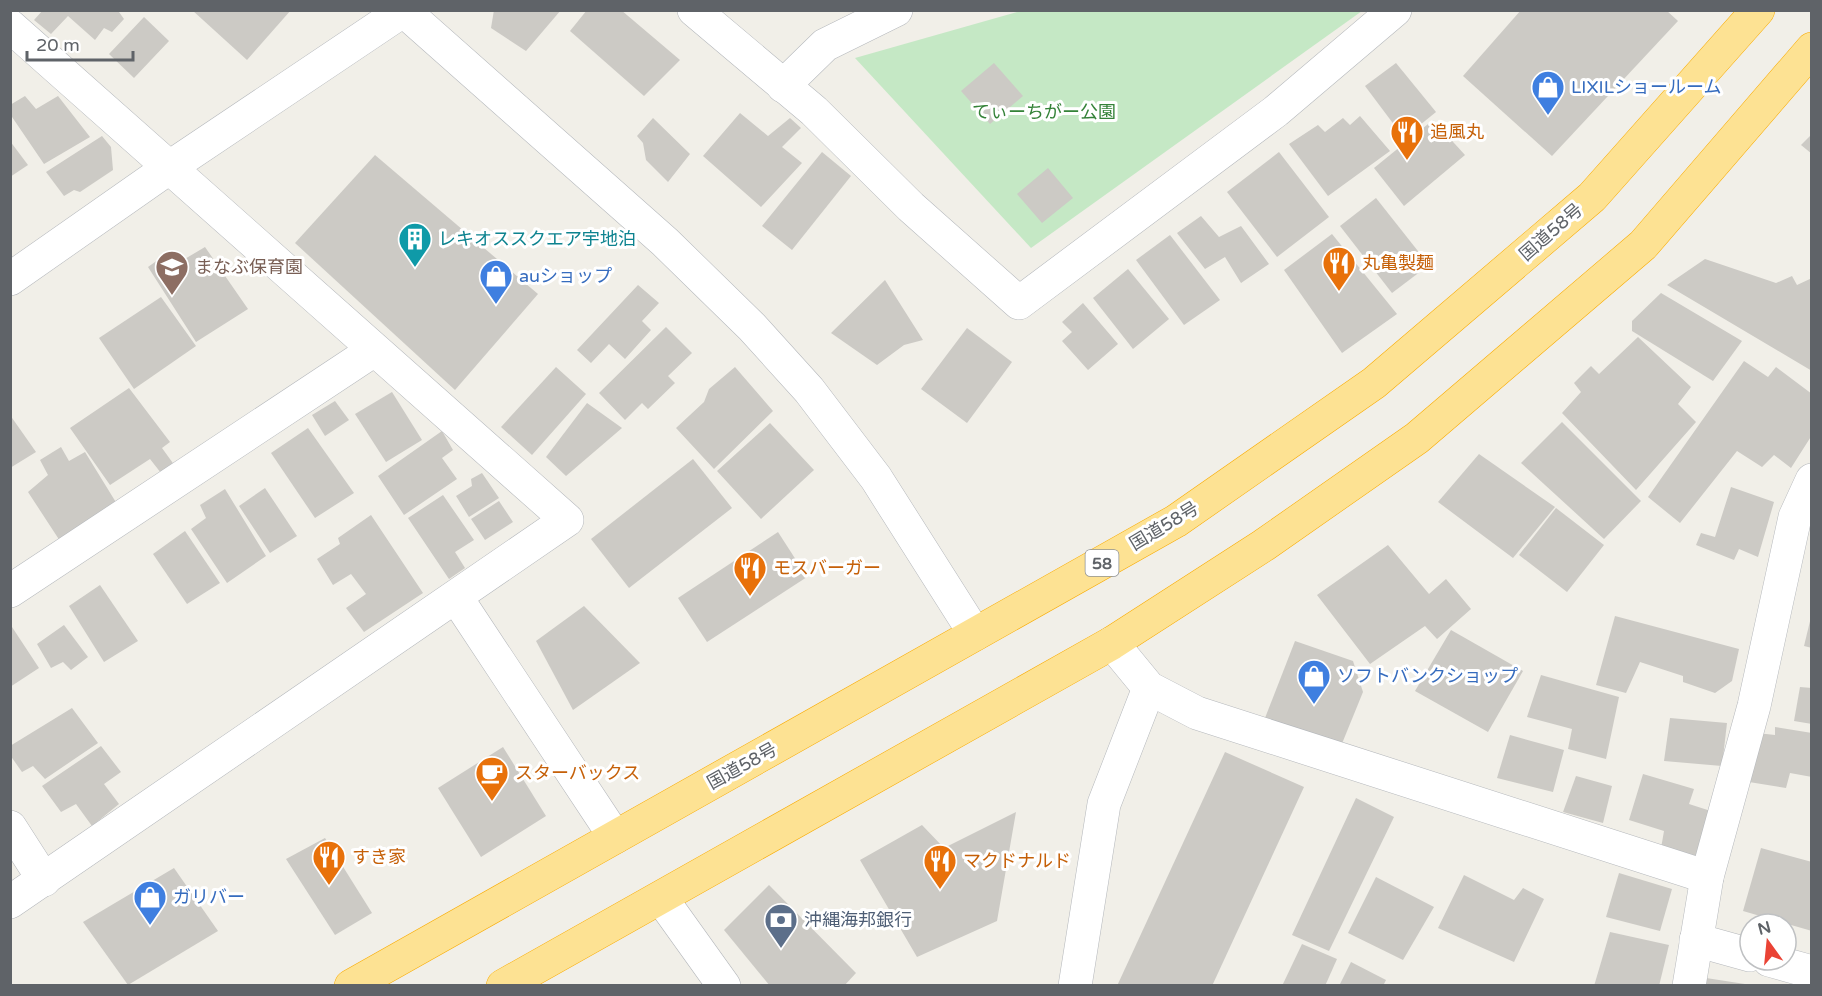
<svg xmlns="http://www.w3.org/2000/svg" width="1822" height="996" viewBox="0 0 1822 996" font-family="'Varela Round','Noto Sans JP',sans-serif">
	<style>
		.green { fill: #c5e8c5 }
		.building { fill: #cccac5 }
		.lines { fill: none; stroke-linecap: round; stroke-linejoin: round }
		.minor-casing { stroke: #b5b8bc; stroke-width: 34 }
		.highway-casing { stroke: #f9ab00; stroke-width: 34 }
		.minor { stroke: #fff; stroke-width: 33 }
		.highway { stroke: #fde293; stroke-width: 33 }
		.labels { text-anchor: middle; stroke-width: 6; stroke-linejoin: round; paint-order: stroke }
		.shield { fill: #fff; stroke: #8f9295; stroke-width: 1.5 }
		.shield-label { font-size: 16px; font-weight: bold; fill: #5f6368 }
		.shop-label { font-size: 18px; fill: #366cbe; stroke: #fff; text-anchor: start }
		.park-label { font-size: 18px; fill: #348238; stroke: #fff }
		.food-label { font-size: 18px; fill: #c56008; stroke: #fff; text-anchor: start }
		.street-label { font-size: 18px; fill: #5f6368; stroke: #fff }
		.culture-label { font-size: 18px; fill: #0d838f; stroke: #fff; text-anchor: start }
		.education-label { font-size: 18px; fill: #785e54; stroke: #fff; text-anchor: start }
		.service-label { font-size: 18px; fill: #4e5e75; stroke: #fff; text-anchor: start }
	</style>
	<rect width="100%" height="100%" fill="#f1efe8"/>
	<path class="green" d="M1021 11H1362L1031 248 855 58Z"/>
	<g class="building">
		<path d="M43 10H120L119 12 124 19 112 32 104 28 95 40 68 16 51 34 34 20Z"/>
		<path d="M192 10H291L247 60Z"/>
		<path d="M494 10H561L526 51 491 28Z"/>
		<path d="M587 10H621L680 60 644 96 570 31Z"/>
		<path d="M1521 10H1666L1678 21 1552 156 1463 76Z"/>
		<path d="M144 17 169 41 134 78 109 54Z"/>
		<path d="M994 63 1023 96 990 124 961 91Z"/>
		<path d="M1396 63 1436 112 1404 138 1365 86Z"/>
		<path d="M25 96 36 109 58 96 90 137 44 164 10 114V105Z"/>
		<path d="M740 113 768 136 790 118 801 128 782 147 802 163 761 207 703 156Z"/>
		<path d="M1360 116 1390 151 1328 196 1289 144 1318 125 1325 132 1343 118 1350 125Z"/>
		<path d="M653 118 690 154 668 182 646 160 643 143 637 136Z"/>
		<path d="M1433 120 1465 155 1404 206 1374 168Z"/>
		<path d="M1812 134V154L1801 145Z"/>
		<path d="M102 136 111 147 113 170 80 192 74 190 64 196 46 172Z"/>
		<path d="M10 141 28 165 10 177Z"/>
		<path d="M822 152 851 176 792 250 762 226Z"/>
		<path d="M1279 152 1329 217 1277 257 1227 192Z"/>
		<path d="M375 155 538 294 455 390 295 243Z"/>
		<path d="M1048 168 1073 198 1042 223 1017 194Z"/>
		<path d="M1376 198 1429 265 1392 293 1340 226Z"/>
		<path d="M1201 216 1219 237 1241 226 1269 264 1241 283 1225 257 1205 269 1177 233Z"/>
		<path d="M1332 234 1397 314 1342 353 1284 270Z"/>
		<path d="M1170 235 1220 300 1184 325 1136 260Z"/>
		<path d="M205 247 248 309 196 342 148 267 169 252 178 263Z"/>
		<path d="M1705 259 1776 283 1792 276 1797 285 1812 278V371L1667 285Z"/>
		<path d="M1128 269 1169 319 1133 349 1093 298Z"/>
		<path d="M885 280 923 340 904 345 877 365 831 333Z"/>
		<path d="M638 285 659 303 642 321 651 330 625 359 609 344 591 363 577 350Z"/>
		<path d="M1661 293 1742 341 1713 381 1632 331V321Z"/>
		<path d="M161 297 196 346 134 389 99 338Z"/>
		<path d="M1083 303 1118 344 1088 370 1062 341 1072 332 1062 322Z"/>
		<path d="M666 327 692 353 668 376 675 383 648 409 642 403 625 420 599 393Z"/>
		<path d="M967 328 1012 362 967 423 921 389Z"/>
		<path d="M1638 337 1691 387 1678 404 1696 422 1636 490 1562 413 1581 392 1574 383 1591 366 1599 374Z"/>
		<path d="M1744 361 1768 377 1776 367 1812 394V435L1791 468 1774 455 1762 467 1737 451 1680 523 1648 497Z"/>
		<path d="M556 367 586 394 532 455 501 427Z"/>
		<path d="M735 367 773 411 714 469 676 428 704 402 709 389Z"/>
		<path d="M129 388 170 442 162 448 175 466 161 473 150 459 110 485 70 428Z"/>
		<path d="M392 392 422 440 386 462 355 414Z"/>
		<path d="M335 401 349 420 325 436 312 415Z"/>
		<path d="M587 403 622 428 566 476 546 457Z"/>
		<path d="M10 415 36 452 10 468Z"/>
		<path d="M1562 422 1641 501 1604 539 1521 463Z"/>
		<path d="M770 423 814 470 761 519 717 471Z"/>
		<path d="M308 428 354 493 315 518 271 453Z"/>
		<path d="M442 431 453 450 442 458 457 479 404 515 378 476Z"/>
		<path d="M61 447 69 461 85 452 117 504 60 541 28 492 48 475 40 460Z"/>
		<path d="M1479 454 1555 507 1513 558 1438 502Z"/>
		<path d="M693 459 732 508 629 588 591 539Z"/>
		<path d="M482 473 499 498 469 517 456 496 472 486 471 479Z"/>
		<path d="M1731 487 1774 502 1758 557 1739 549 1734 560 1696 545 1701 533 1715 537Z"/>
		<path d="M265 488 297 536 270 553 239 506Z"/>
		<path d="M225 489 266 556 227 583 191 529 206 518 200 505Z"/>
		<path d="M443 495 474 540 455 552 465 568 449 579 408 518Z"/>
		<path d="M499 501 513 522 485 540 471 519Z"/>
		<path d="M1556 508 1604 545 1567 592 1519 555Z"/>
		<path d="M371 515 423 593 364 632 346 608 366 594 351 574 333 585 317 559 340 544 338 538Z"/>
		<path d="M185 531 220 583 187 604 153 554Z"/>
		<path d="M778 532 807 577 707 642 678 598Z"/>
		<path d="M1388 545 1429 594 1446 579 1471 609 1437 639 1425 626 1370 664 1317 595Z"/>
		<path d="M100 585 138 641 104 662 69 606Z"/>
		<path d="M584 606 640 663 573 710 536 641Z"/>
		<path d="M1615 616 1739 649 1732 681 1715 693 1683 682V676L1640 662 1626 693 1596 685Z"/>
		<path d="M1811 617 1812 618V648L1804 646Z"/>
		<path d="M64 625 88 657 71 670 63 662 51 668 37 644Z"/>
		<path d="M12 627 39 668 10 687V628Z"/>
		<path d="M1451 630 1523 671 1488 732 1415 691Z"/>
		<path d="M1295 641 1353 661 1363 692 1341 746 1265 718Z"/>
		<path d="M1541 675 1619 697 1606 759 1568 749 1572 729 1527 717Z"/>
		<path d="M1800 687 1812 688V724L1794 721Z"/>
		<path d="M72 708 98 743 45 779 33 766 22 772 10 755V746Z"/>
		<path d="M1670 718 1727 723 1722 766 1664 761Z"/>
		<path d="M1775 727 1812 733V777L1790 773 1786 788 1749 782 1757 733 1775 735Z"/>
		<path d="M1510 735 1564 750 1553 792 1497 778Z"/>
		<path d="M101 746 121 772 104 784 119 804 92 826 76 804 61 812 42 786Z"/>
		<path d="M503 747 546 816 481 857 438 788Z"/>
		<path d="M1225 752 1304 787 1212 986H1117Z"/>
		<path d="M1643 774 1694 789 1689 804 1717 813 1695 864 1660 854 1664 831 1629 820Z"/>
		<path d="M1576 776 1612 786 1603 823 1563 812Z"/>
		<path d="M1356 798 1394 817 1329 951 1292 935Z"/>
		<path d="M1016 812 997 921 917 957 860 860 922 825 944 848Z"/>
		<path d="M325 838 372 913 335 935 286 859Z"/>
		<path d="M1761 848 1812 862V931L1743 911Z"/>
		<path d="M174 868 218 931 128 985 83 922Z"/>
		<path d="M1619 873 1672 889 1660 931 1606 917Z"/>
		<path d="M1464 875 1514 900 1523 888 1544 899 1514 962 1438 928Z"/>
		<path d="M1376 877 1434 907 1403 960 1348 933Z"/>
		<path d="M769 885 856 973 844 986H770L724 930Z"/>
		<path d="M1610 932 1669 945 1659 986H1594Z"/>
		<path d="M1302 944 1337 959 1325 986H1282Z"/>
		<path d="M1351 962 1386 980 1383 986H1339Z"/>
		<path d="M1706 978 1745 984 1744 986H1704Z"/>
	</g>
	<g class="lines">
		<defs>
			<g id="minor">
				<path d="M403 10 665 242 752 327 809 390 876 478 975 634"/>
				<path d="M694 10 814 111 911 207 1019 303 1276 111 1395 10"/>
				<path d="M10 26 567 520 10 902"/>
				<path d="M783 86 825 45 896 10"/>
				<path d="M10 279 170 167 404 10"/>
				<path d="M10 591 374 350"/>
				<path d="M456 597 615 837"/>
				<path d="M1112 643 1149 688 1197 713 1707 877"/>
				<path d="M10 827 44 880"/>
				<path d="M661 898 724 986"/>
				<path d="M1696 940 1750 955"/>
				<path d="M1769 960 1812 972"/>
				<path d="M1075 986 1104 804 1149 688"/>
				<path d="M1689 986 1707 877 1754 706 1795 517 1812 480"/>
			</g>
			<g id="highway">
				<path d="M351 986 1176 521 1374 383 1592 197 1758 10"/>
				<path d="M503 986 1112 643 1264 545 1417 438 1643 245 1812 49"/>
			</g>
		</defs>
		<use href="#minor" class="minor-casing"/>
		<use href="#highway" class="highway-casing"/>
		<use href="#minor" class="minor"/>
		<use href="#highway" class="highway"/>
	</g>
	<defs>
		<symbol id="shop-pin" viewBox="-11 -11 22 30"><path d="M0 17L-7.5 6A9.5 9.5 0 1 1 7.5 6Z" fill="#3f7fe0" stroke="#fff"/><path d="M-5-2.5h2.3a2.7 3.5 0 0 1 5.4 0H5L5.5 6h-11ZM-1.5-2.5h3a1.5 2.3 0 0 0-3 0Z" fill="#fff"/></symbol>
		<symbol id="restaurant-pin" viewBox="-11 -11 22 30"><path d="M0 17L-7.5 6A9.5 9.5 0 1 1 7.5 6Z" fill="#e8710a" stroke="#fff"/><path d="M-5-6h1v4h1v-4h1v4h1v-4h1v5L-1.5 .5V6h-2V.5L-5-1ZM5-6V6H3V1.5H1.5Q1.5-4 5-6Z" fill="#fff"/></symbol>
		<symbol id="building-pin" viewBox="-11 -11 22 30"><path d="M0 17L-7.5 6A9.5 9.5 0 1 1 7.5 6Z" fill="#0f9aa8" stroke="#fff"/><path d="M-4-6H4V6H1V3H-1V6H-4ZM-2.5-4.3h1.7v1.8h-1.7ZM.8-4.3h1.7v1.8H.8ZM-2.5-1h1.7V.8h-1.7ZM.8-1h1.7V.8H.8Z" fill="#fff"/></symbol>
		<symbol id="school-pin" viewBox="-11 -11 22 30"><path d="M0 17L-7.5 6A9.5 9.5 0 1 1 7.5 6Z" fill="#8d6e63" stroke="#fff"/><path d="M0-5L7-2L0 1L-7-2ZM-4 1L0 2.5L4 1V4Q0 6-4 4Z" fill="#fff"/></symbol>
		<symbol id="cafe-pin" viewBox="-11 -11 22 30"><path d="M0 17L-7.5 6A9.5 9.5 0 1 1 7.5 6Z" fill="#e8710a" stroke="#fff"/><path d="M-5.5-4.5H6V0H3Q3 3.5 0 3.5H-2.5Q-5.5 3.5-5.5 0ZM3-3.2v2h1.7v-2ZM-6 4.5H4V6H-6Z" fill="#fff"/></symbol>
		<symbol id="bank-pin" viewBox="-11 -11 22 30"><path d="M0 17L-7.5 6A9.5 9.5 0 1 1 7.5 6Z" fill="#5c6f8a" stroke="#fff"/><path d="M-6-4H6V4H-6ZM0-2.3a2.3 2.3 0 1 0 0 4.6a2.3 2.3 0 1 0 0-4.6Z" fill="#fff"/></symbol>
	</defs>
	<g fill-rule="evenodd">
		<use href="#shop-pin" x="1529" y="68" width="38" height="52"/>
		<use href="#restaurant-pin" x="1388" y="113" width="38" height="52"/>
		<use href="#building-pin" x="396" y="220" width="38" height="52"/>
		<use href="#restaurant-pin" x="1320" y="244" width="38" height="52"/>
		<use href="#school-pin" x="153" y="248" width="38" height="52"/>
		<use href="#shop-pin" x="477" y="257" width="38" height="52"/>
		<use href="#restaurant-pin" x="731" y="549" width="38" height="52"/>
		<use href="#shop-pin" x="1295" y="657" width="38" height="52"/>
		<use href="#cafe-pin" x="473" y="754" width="38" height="52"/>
		<use href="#restaurant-pin" x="310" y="838" width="38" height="52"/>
		<use href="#restaurant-pin" x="921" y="842" width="38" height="52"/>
		<use href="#shop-pin" x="131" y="878" width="38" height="52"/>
		<use href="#bank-pin" x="762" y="901" width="38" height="52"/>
	</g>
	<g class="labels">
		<rect class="shield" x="1085.5" y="550" width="33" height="26" rx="4.5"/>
		<g class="shield-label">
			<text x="1102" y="569">58</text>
		</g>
		<g class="shop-label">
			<text x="1571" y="93">LIXILショールーム</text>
			<text x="519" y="282">auショップ</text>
			<text x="1337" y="682">ソフトバンクショップ</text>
			<text x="173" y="903">ガリバー</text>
		</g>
		<g class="park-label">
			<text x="1044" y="118">てぃーちがー公園</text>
		</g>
		<g class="food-label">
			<text x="1430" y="138">追風丸</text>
			<text x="1362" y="269">丸亀製麺</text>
			<text x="773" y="574">モスバーガー</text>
			<text x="515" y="779">スターバックス</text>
			<text x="352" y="863">すき家</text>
			<text x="963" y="867">マクドナルド</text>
		</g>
		<g class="street-label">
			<text transform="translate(1551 232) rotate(-41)" y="6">国道58号</text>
			<text transform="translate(1164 526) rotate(-31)" y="6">国道58号</text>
			<text transform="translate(742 766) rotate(-29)" y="6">国道58号</text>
		</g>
		<g class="culture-label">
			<text x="438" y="245">レキオススクエア宇地泊</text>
		</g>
		<g class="education-label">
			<text x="195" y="273">まなぶ保育園</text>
		</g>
		<g class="service-label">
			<text x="804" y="926">沖縄海邦銀行</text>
		</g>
	</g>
	<rect width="1822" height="996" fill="none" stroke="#5f6368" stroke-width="24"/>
	<g transform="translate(1768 942) rotate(345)"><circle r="28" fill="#ffffff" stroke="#bfc1c3" stroke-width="1.5"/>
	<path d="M0-4.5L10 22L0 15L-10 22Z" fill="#ea4335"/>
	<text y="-9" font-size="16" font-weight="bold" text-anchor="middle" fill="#5f6368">N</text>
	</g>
	<path d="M27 51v9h106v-9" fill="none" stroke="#5f6368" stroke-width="3"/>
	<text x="36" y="51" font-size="18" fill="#5f6368" stroke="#ffffff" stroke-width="4.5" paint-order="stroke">20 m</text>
</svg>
